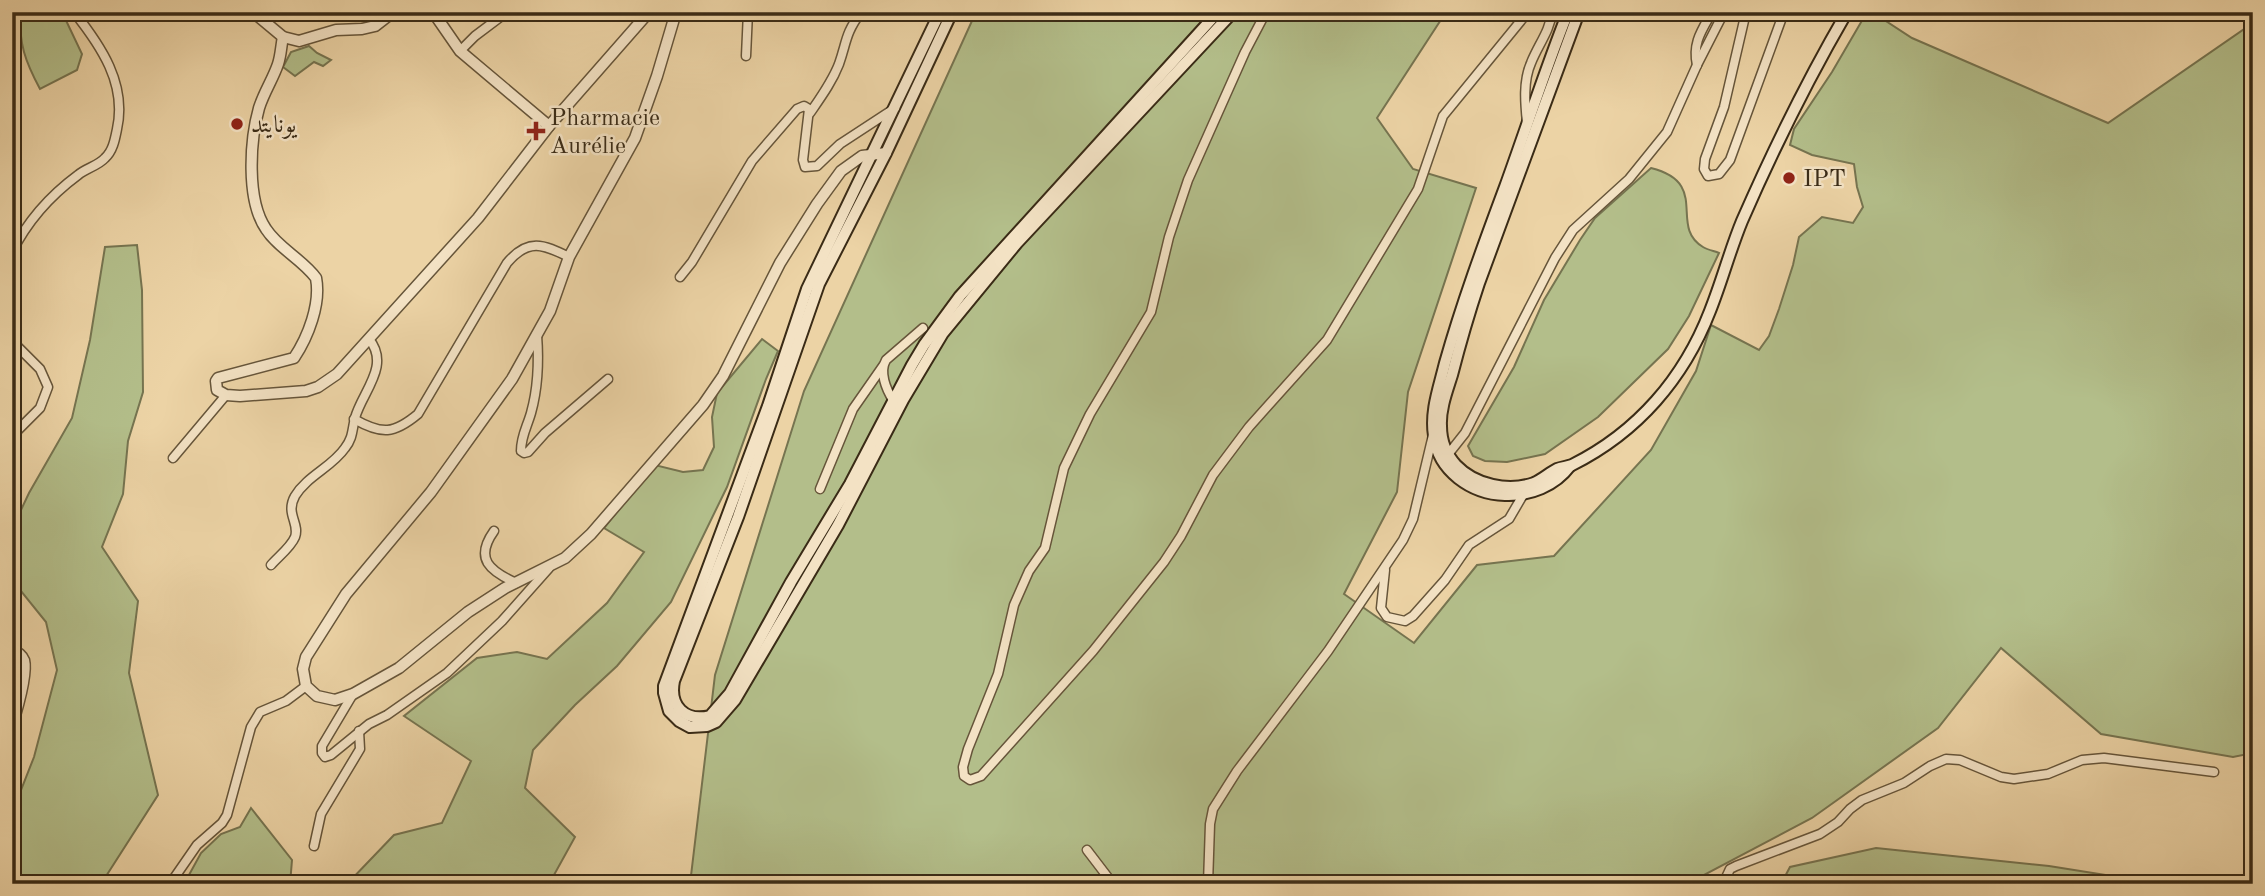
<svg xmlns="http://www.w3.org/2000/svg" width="2265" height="896" viewBox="0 0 2265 896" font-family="'Old Standard TT',Amiri,serif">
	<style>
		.green { fill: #b3be8a; stroke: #767450; stroke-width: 2 }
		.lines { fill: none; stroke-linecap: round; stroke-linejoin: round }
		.minor-casing { stroke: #66553a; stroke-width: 11 }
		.tertiary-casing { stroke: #66553a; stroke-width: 13 }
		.secondary-casing { stroke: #3a2b16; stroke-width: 14 }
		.minor { stroke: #f3e2c4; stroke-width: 8 }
		.tertiary { stroke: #f3e2c4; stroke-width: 10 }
		.secondary { stroke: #f3e2c4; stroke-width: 10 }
		.poi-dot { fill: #8f2418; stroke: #f3e2c4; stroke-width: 2.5 }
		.labels { text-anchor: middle; stroke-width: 5; stroke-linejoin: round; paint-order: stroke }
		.poi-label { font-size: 24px; fill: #3a2b16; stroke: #f3e2c4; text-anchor: start }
	</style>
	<rect width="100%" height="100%" fill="#ecd3a5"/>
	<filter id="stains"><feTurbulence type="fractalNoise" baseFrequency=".00286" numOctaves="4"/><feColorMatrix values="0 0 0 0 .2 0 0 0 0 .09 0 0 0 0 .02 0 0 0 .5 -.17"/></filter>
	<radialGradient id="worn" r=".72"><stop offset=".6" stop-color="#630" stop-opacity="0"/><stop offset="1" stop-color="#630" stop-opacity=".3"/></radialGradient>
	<g class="green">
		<path d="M20 12H62L82 54 77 70 40 89C25 61 19 44 20 12Z"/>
		<path d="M976 12H1446L1377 118 1413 169 1476 188 1408 392 1397 492 1344 594 1414 643 1477 565 1554 556 1651 450 1696 371 1711 325 1759 350 1769 336 1779 309 1793 265 1799 237 1822 217 1853 223 1863 207 1857 187 1854 164 1812 155 1790 145 1794 129 1832 72 1867 12H1872L1912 38 2108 123 2253 23V753L2233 757 2101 734 2001 648 1938 728 1812 818 1700 877 1701 884H690L715 675 804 391Z"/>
		<path d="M309 46 317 53 331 60 323 66 314 62 295 76 283 67 291 52Z"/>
		<path d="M1651 168C1711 183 1668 226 1703 247 1708 250 1714 251 1719 253L1689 316 1668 349 1598 417 1545 454 1507 462 1485 461 1473 456 1468 446 1514 367 1544 300 1580 240 1595 218Z"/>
		<path d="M137 245 142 290 143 392 128 441 123 494 102 547 138 601 129 673 158 795 101 884H12V813L34 757 57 670 46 622 12 580V529L29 493 72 418 90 340 105 247Z"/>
		<path d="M762 339 778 351 766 379 727 487 671 602 617 666 575 705 533 750 525 788 575 837 549 884H347L394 835 442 823 471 761 404 716 477 658 517 652 547 659 607 603 644 552 604 528 655 465 683 472 703 470 714 447 712 417 717 393Z"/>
		<path d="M251 808 292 860 290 884H184L201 853 221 834 240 827Z"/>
		<path d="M1876 848 2049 866 2162 884H1781L1790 867Z"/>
	</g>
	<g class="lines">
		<defs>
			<g id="minor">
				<path d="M1266 12 1245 52 1188 180 1169 237 1151 312 1090 414 1064 468 1045 548 1029 571 1014 605 998 674 968 749 963 767 964 776 970 780 981 776 1093 651 1164 562 1181 536 1213 475 1249 427 1327 340 1418 189 1443 116 1528 12"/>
				<path d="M1746 12 1724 107 1705 159 1704 169 1708 176 1719 174 1730 160 1784 12"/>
				<path d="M460 51 475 36 507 12"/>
				<path d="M746 56 748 12"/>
				<path d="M1697 65C1692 43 1702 30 1712 12"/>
				<path d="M810 113C821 97 832 82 839 64 847 41 845 34 861 12"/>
				<path d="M1527 123C1525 103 1523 81 1531 63 1538 45 1550 31 1552 12"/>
				<path d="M12 252C27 222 51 195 78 175 86 168 98 166 105 158 113 151 115 139 117 129 127 84 101 46 74 12"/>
				<path d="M680 277 692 262 752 161 797 109 804 106 809 109 803 160 805 167 817 166 840 144 895 108"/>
				<path d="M537 335C539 361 538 388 531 413 527 427 521 436 521 451L524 453 528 452 545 433 608 379"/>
				<path d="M12 341 40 369 48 387 40 408 12 436"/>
				<path d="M893 400C886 389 879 372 886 360L923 328"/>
				<path d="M354 419C382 435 394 434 418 414L507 263C528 238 543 244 569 257"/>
				<path d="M1446 457 1465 433 1555 258 1573 230 1629 179 1667 132 1697 65 1720 20 1726 12"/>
				<path d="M173 458 226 395"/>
				<path d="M820 489 853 409 883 366"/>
				<path d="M494 531C474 559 490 571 516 583"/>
				<path d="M271 565C278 557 291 547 295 537 300 523 285 514 295 496 307 476 332 467 345 448 353 438 352 430 355 418 362 392 391 366 369 339"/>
				<path d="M1385 570 1381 608 1387 617 1405 621 1413 616 1445 580 1469 545 1509 519 1523 495"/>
				<path d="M12 648C17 651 23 654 25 660 29 675 17 713 12 729"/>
				<path d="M353 694 322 746V753L325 757 331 755 369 724 387 715 447 673 502 621 549 568"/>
				<path d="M314 846 321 814 360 749 359 731"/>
				<path d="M1087 850 1113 884"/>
				<path d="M170 884 197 845 222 823 227 815 251 727 260 712 286 701 306 686"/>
				<path d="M1208 884 1210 824 1213 809 1237 771 1328 651 1403 540 1413 519 1433 435"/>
				<path d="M1723 884 1730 869 1736 866 1820 834 1838 822 1850 809 1862 800 1904 783 1930 766 1946 759 1960 760 2001 777 2014 779 2048 774 2082 760 2104 758 2214 772"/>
			</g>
			<g id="tertiary">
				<path d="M253 12 283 37 299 41 336 30 362 29 375 26 393 12"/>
				<path d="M433 12 460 51 549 126"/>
				<path d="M676 12 657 76 635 138 569 257 550 311 512 379 431 492 346 594 306 657 303 669 306 686 317 696 335 700 353 694 399 668 468 612 505 588 565 558 591 534 703 405 723 376 780 263 817 204 841 171 862 156 886 153"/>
				<path d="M283 37C281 46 281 55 278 64 273 79 264 92 259 108 250 140 246 200 266 229 278 248 302 259 316 278 321 304 308 337 294 358L218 378 216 381 217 390 226 395 240 396 306 391 318 387 337 374 478 218 549 126 649 12"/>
			</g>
			<g id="secondary">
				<path d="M940 12 807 289 768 406 664 686V693L669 711 679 721 690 727 707 726 716 722 735 700 838 525 903 400 943 333 1017 243 1233 12"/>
				<path d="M952 12 886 153 819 284 738 517 674 681C669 706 685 722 710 716L730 693 791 582 850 484 912 365 924 345 960 296 1218 12"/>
				<path d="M1568 12C1545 70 1526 129 1505 187 1483 246 1462 303 1445 363 1439 388 1430 411 1434 436 1438 471 1471 494 1505 495 1530 496 1555 486 1570 466"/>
				<path d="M1579 12 1479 283C1469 313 1460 344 1452 375 1447 391 1440 409 1441 426 1441 441 1446 454 1456 465 1475 485 1508 492 1534 483 1543 479 1549 473 1557 469 1562 467 1567 467 1572 465 1638 432 1684 378 1710 311 1722 281 1730 250 1742 221 1773 150 1808 79 1847 12"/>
			</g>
		</defs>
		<use href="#minor" class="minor-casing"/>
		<use href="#tertiary" class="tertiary-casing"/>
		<use href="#secondary" class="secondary-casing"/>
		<use href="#minor" class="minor"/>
		<use href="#tertiary" class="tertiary"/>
		<use href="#secondary" class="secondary"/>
	</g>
	<g class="poi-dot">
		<circle cx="237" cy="124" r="7"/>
		<path d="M532.5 120.5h7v7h7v7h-7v7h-7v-7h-7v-7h7z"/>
		<circle cx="1789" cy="178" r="7"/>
	</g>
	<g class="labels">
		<g class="poi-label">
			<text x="550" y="125">Pharmacie<tspan x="550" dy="28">Aurélie</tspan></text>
			<text x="251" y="132">يونايتد</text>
			<text x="1803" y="186">IPT</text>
		</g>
	</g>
	<rect width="2265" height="896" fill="none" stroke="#ecd3a5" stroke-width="42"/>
	<rect x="14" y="14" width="2237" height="868" fill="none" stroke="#3a2b16" stroke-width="3.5"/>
	<rect x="21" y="21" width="2223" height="854" fill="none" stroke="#3a2b16" stroke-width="2"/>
	<rect width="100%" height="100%" filter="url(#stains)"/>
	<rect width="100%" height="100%" fill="url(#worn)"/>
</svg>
